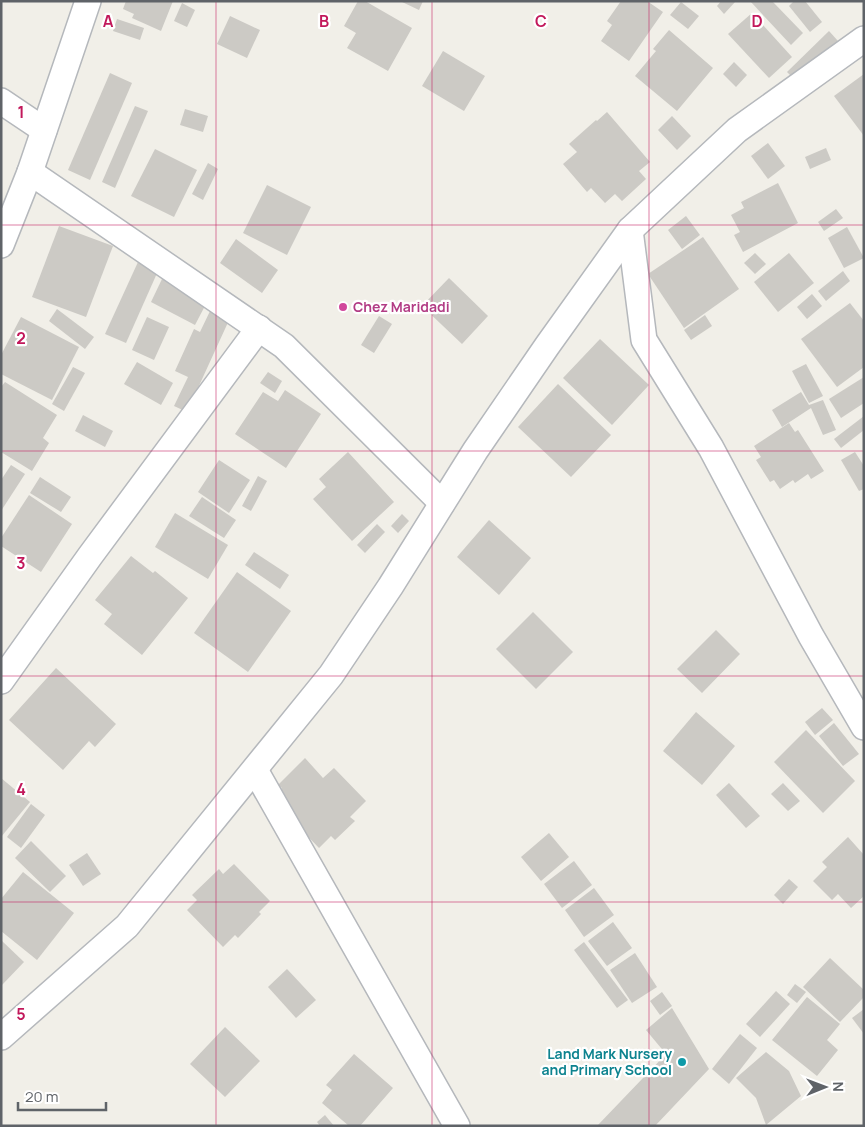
<svg xmlns="http://www.w3.org/2000/svg" width="865" height="1127" viewBox="0 0 865 1127" font-family="Manrope,sans-serif">
	<style>
		.building { fill: #cccac5 }
		.lines { fill: none; stroke-linecap: round; stroke-linejoin: round }
		.minor-casing { stroke: #b5b8bc; stroke-width: 28 }
		.minor { stroke: #fff; stroke-width: 25 }
		.grid { fill: none; stroke: #c2185b; stroke-width: 1; stroke-opacity: 0.55 }
		.hotel-dot { fill: #d1479c; stroke: #fff; stroke-width: 2 }
		.culture-dot { fill: #0f9aa8; stroke: #fff; stroke-width: 2 }
		.labels { text-anchor: middle; stroke-width: 4.5; stroke-linejoin: round; paint-order: stroke }
		.hotel-label { font-size: 14px; font-weight: bold; fill: #b23c85; stroke: #fff; text-anchor: start }
		.culture-label { font-size: 14px; font-weight: bold; fill: #0d838f; stroke: #fff; text-anchor: end }
		.grid-label { font-size: 16px; text-anchor: middle; font-weight: bold; fill: #c2185b; stroke: #fff; stroke-width: 4.5; stroke-linejoin: round; paint-order: stroke }
	</style>
	<rect width="100%" height="100%" fill="#f1efe8"/>
	<g class="building">
		<path d="M126 1H173L161 31 132 18 134 14 123 9Z"/>
		<path d="M358 1H365L412 28 388 71 347 48 356 33 344 26Z"/>
		<path d="M400 1H423L419 10Z"/>
		<path d="M621 1H647L663 12 629 61 601 41 612 25 607 21Z"/>
		<path d="M721 1H736L724 14 717 6Z"/>
		<path d="M750 1H772L803 33 791 45Z"/>
		<path d="M794 1H805L822 22 810 32 789 6Z"/>
		<path d="M681 2 699 16 688 29 670 15Z"/>
		<path d="M182 3 195 10 187 27 174 21Z"/>
		<path d="M752 13 792 57 769 78 728 34Z"/>
		<path d="M230 16 260 30 247 58 217 44Z"/>
		<path d="M117 19 144 28 140 40 113 31Z"/>
		<path d="M669 30 713 68 677 111 635 76 656 51 653 49Z"/>
		<path d="M829 31 838 41 796 81 787 72Z"/>
		<path d="M443 51 485 76 464 111 422 86Z"/>
		<path d="M734 62 747 75 736 87 723 74Z"/>
		<path d="M110 73 132 83 90 180 68 170Z"/>
		<path d="M864 74V136L834 96Z"/>
		<path d="M135 106 148 111 115 188 102 182Z"/>
		<path d="M185 109 208 116 203 132 180 125Z"/>
		<path d="M607 112 650 162 639 171 646 179 622 201 615 194 605 203 591 188 587 192 563 164 577 152 569 144 596 120 597 121Z"/>
		<path d="M672 116 691 136 677 150 658 130Z"/>
		<path d="M768 143 785 166 768 179 751 156Z"/>
		<path d="M826 148 831 160 810 169 805 157Z"/>
		<path d="M155 149 197 170 174 217 131 196Z"/>
		<path d="M208 163 218 169 203 200 192 194Z"/>
		<path d="M778 183 798 223 743 252 734 235 740 232 731 215 744 208 741 202Z"/>
		<path d="M267 185 311 207 287 255 243 233Z"/>
		<path d="M836 209 843 218 824 231 818 222Z"/>
		<path d="M686 216 700 235 682 249 668 230Z"/>
		<path d="M59 226 113 246 86 317 32 297Z"/>
		<path d="M847 227 864 258 844 268 828 238Z"/>
		<path d="M703 237 739 289 684 328 648 274Z"/>
		<path d="M236 239 278 270 262 293 220 263Z"/>
		<path d="M755 253 766 264 755 274 744 263Z"/>
		<path d="M789 253 814 283 778 312 754 282Z"/>
		<path d="M138 262 158 271 126 343 105 334Z"/>
		<path d="M843 271 850 281 826 301 818 291Z"/>
		<path d="M449 278 488 316 462 344 422 306Z"/>
		<path d="M162 279 207 302 195 325 151 302Z"/>
		<path d="M812 294 822 306 807 319 797 307Z"/>
		<path d="M850 303 864 321V367L837 387 801 339Z"/>
		<path d="M57 309 94 337 85 349 49 321Z"/>
		<path d="M211 309 230 318 187 412 174 406 188 377 175 371 194 329 200 332Z"/>
		<path d="M705 315 712 326 691 340 684 330Z"/>
		<path d="M379 316 392 324 374 353 361 345Z"/>
		<path d="M21 317 79 347 52 400 1 374V355Z"/>
		<path d="M147 317 169 327 154 360 132 350Z"/>
		<path d="M600 339 649 385 612 425 563 378Z"/>
		<path d="M137 362 173 383 161 405 124 384Z"/>
		<path d="M806 364 823 396 809 403 792 371Z"/>
		<path d="M73 367 85 373 64 411 52 404Z"/>
		<path d="M268 372 282 381 275 393 260 383Z"/>
		<path d="M864 377V403L841 418 829 399Z"/>
		<path d="M5 382 57 415 43 438 49 443 32 471 1 452V387Z"/>
		<path d="M558 384 611 435 571 477 518 427Z"/>
		<path d="M285 390 321 414 286 468 235 434 263 392 278 401Z"/>
		<path d="M801 392 809 405 823 400 836 430 823 435 811 408 782 427 772 410Z"/>
		<path d="M83 415 113 431 105 447 75 431Z"/>
		<path d="M864 416V430L841 448 834 439Z"/>
		<path d="M789 423 795 432 798 430 824 471 811 479 808 474 795 483 793 480 780 489 774 480 770 482 756 460 761 457 754 446Z"/>
		<path d="M348 452 394 502 352 541 313 499 326 487 319 479Z"/>
		<path d="M855 452 864 466V489L859 491 841 460Z"/>
		<path d="M219 460 250 480 229 513 198 492Z"/>
		<path d="M11 465 25 474 1 511V480Z"/>
		<path d="M258 476 267 481 251 511 242 506Z"/>
		<path d="M40 477 71 497 61 512 30 493Z"/>
		<path d="M29 495 72 524 41 572 1 546V538Z"/>
		<path d="M202 497 236 520 224 538 189 516Z"/>
		<path d="M175 513 228 545 208 579 155 547Z"/>
		<path d="M402 514 409 521 398 533 391 526Z"/>
		<path d="M489 520 531 558 499 595 457 557Z"/>
		<path d="M377 524 385 532 365 553 357 545Z"/>
		<path d="M254 552 289 575 280 589 245 565Z"/>
		<path d="M131 556 153 573 155 571 188 598 142 655 104 624 112 614 95 600Z"/>
		<path d="M237 572 291 611 248 672 194 633Z"/>
		<path d="M533 612 573 652 536 689 496 649Z"/>
		<path d="M716 630 740 654 702 693 677 669Z"/>
		<path d="M56 668 116 724 95 747 89 741 63 770 9 720Z"/>
		<path d="M822 708 833 720 815 735 805 722Z"/>
		<path d="M696 712 735 746 702 785 663 751Z"/>
		<path d="M834 723 859 754 843 766 819 736Z"/>
		<path d="M806 730 855 781 823 813 774 762Z"/>
		<path d="M305 758 323 778 334 768 366 801 350 817 355 821 335 840 331 836 319 848 271 798 282 788 278 785Z"/>
		<path d="M1 778 30 802 1 837Z"/>
		<path d="M729 783 760 816 746 828 716 795Z"/>
		<path d="M783 783 800 801 788 811 771 794Z"/>
		<path d="M31 804 45 815 21 848 7 837Z"/>
		<path d="M549 833 569 857 541 881 521 857Z"/>
		<path d="M848 837 864 855V896L851 908 838 894 832 900 813 881 827 867 822 862Z"/>
		<path d="M31 841 66 876 50 892 15 858Z"/>
		<path d="M87 853 101 874 83 886 69 865Z"/>
		<path d="M574 861 592 885 562 908 544 884Z"/>
		<path d="M234 864 270 901 259 912 261 914 238 938 235 935 223 947 187 910 197 900 192 895 219 869 223 874Z"/>
		<path d="M23 872 74 913 37 960 1 931V899Z"/>
		<path d="M789 879 798 887 783 904 774 895Z"/>
		<path d="M594 888 614 915 584 937 565 910Z"/>
		<path d="M613 922 632 948 607 966 588 941Z"/>
		<path d="M1 940 24 962 2 985 1 984Z"/>
		<path d="M584 942 628 1000 617 1008 574 950Z"/>
		<path d="M635 953 657 987 632 1003 610 970Z"/>
		<path d="M830 958 864 990V997L840 1022 803 987Z"/>
		<path d="M287 969 316 1000 296 1018 268 987Z"/>
		<path d="M795 984 806 992 797 1003 787 995Z"/>
		<path d="M776 991 790 1004 760 1037 746 1024Z"/>
		<path d="M662 992 672 1006 660 1015 650 1001Z"/>
		<path d="M807 997 840 1024 827 1040 838 1050 817 1076 772 1040Z"/>
		<path d="M672 1008 709 1069 655 1126H597L666 1054 646 1030Z"/>
		<path d="M864 1009V1034L852 1018Z"/>
		<path d="M225 1027 260 1061 225 1097 190 1064Z"/>
		<path d="M740 1034 757 1048 729 1084 712 1069Z"/>
		<path d="M766 1052 789 1071 801 1096 766 1125 756 1098 736 1078Z"/>
		<path d="M354 1054 393 1088 360 1126H349L322 1103 332 1090 326 1085Z"/>
		<path d="M325 1115 334 1126H320L317 1122Z"/>
	</g>
	<g class="lines">
		<defs>
			<g id="minor">
				<path d="M1 101 44 130"/>
				<path d="M30 172 284 346 442 503"/>
				<path d="M630 230 644 340 711 448 811 636 864 727"/>
				<path d="M1 245 30 172 88 1"/>
				<path d="M1 681 90 556 259 328"/>
				<path d="M255 770 457 1126"/>
				<path d="M1 1037 127 926 331 675 390 587 475 451 547 346 630 230 737 130 864 39"/>
			</g>
		</defs>
		<use href="#minor" class="minor-casing"/>
		<use href="#minor" class="minor"/>
	</g>
	<path class="grid" d="M216 1V1126M432 1V1126M649 1V1126M1 225H864M1 451H864M1 676H864M1 902H864"/>
	<circle class="hotel-dot" cx="343" cy="307" r="5"/>
	<circle class="culture-dot" cx="682" cy="1062" r="5"/>
	<g class="labels">
		<g class="hotel-label">
			<text x="353" y="312">Chez Maridadi</text>
		</g>
		<g class="culture-label">
			<text x="672" y="1059">Land Mark Nursery<tspan x="672" dy="16">and Primary School</tspan></text>
		</g>
	</g>
	<g class="grid-label">
		<text x="108" y="27">A</text>
		<text x="324" y="27">B</text>
		<text x="541" y="27">C</text>
		<text x="757" y="27">D</text>
		<text x="21" y="118">1</text>
		<text x="21" y="344">2</text>
		<text x="21" y="569">3</text>
		<text x="21" y="795">4</text>
		<text x="21" y="1020">5</text>
	</g>
	<rect width="865" height="1127" fill="none" stroke="#5f6368" stroke-width="5"/>
	<g transform="translate(825 1087) rotate(89)" stroke="#ffffff" stroke-width="4" paint-order="stroke">
	<path d="M0-4L9 19L0 12L-9 19Z" fill="#5f6368"/>
	<text y="-8" font-size="14" font-weight="bold" text-anchor="middle" fill="#5f6368">N</text>
	</g>
	<path d="M18 1102v8h88v-8" fill="none" stroke="#5f6368" stroke-width="2.5"/>
	<text x="25" y="1102" font-size="15" fill="#5f6368" stroke="#ffffff" stroke-width="4" paint-order="stroke">20 m</text>
</svg>
